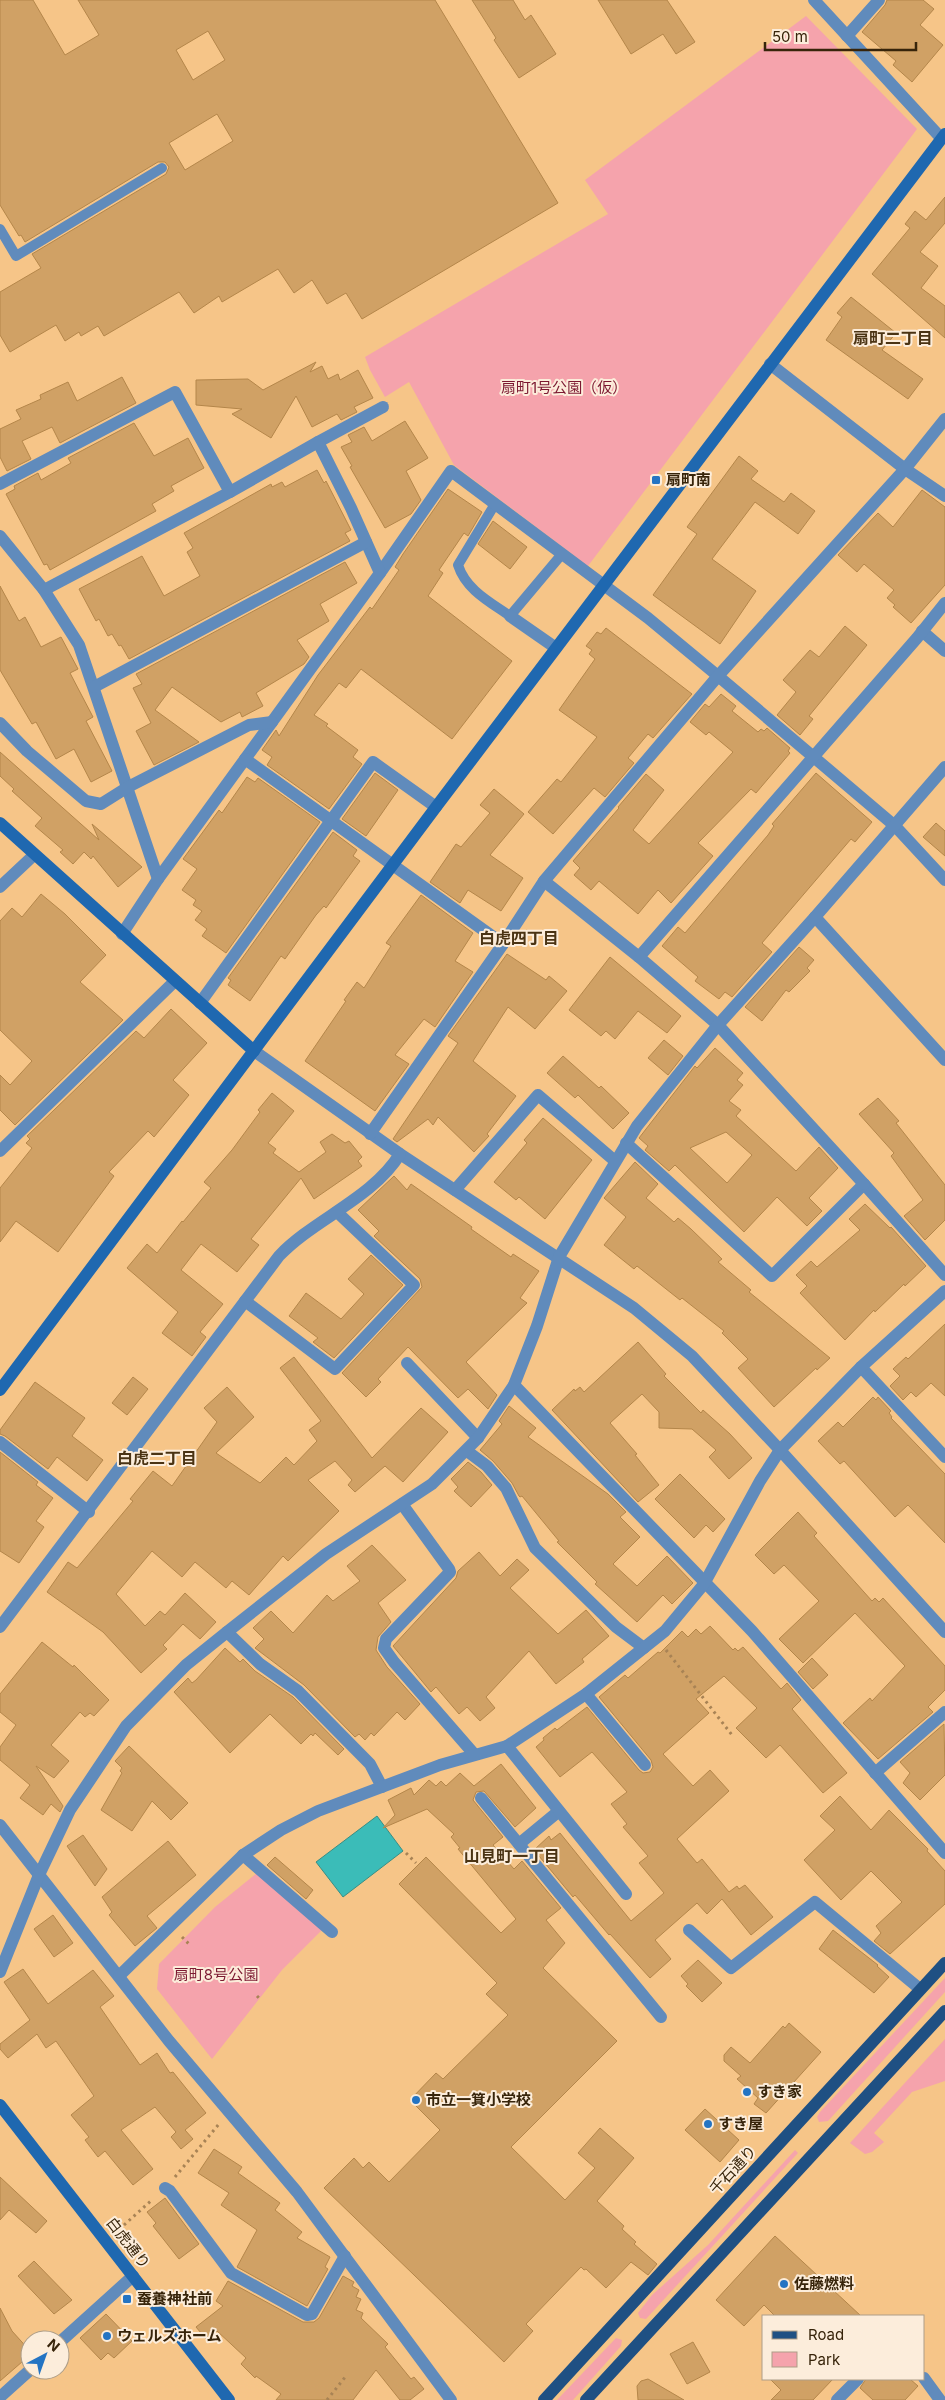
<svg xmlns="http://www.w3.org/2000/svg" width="945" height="2400" viewBox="0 0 945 2400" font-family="Inter,'Noto Sans JP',sans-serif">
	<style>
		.green { fill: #f5a3ac }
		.water { fill: #3bbcb8; stroke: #3a8e84 }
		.building { fill: #d0a165; stroke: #b4864a; fill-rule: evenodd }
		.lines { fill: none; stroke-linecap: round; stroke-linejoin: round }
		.path { stroke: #a88355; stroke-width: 3; stroke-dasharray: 2.5 4; stroke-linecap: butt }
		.lane { stroke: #608bbc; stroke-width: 10 }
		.street { stroke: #608bbc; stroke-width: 12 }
		.secondary { stroke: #1f68b0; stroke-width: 12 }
		.primary { stroke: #1f5083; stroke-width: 12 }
		.poi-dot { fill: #2474c3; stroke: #fceddb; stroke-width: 2 }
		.labels { text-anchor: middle; stroke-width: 4; stroke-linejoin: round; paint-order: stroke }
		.park-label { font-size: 15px; fill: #7c1931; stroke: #fceddb }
		.poi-label { font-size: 15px; font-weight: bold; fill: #37240a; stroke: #fceddb; text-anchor: start }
		.street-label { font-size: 15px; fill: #37240a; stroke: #fceddb }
		.neighbourhood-label { font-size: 16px; font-weight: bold; fill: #4a3313; stroke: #fceddb }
	</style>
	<rect width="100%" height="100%" fill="#f6c588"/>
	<g class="green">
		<path d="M806 16 917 129 588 566 454 465 409 382 385 397 370 370 365 357 608 214 585 180Z"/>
		<path d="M258 1872 323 1929 282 1970 212 2059 157 1989 159 1964 215 1907Z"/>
		<path d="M945 1978V1992L828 2121 819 2122 817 2117 820 2112Z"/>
		<path d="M945 2039V2081L912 2092 874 2133 884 2142 872 2152 865 2154 850 2143Z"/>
		<path d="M795 2150 798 2153 646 2319 640 2318 638 2313 652 2295 708 2245Z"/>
		<path d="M616 2338 622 2340 621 2346 573 2400H557Z"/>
	</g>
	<path class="water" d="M377 1816 403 1851 343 1897 316 1862Z"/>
	<g class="building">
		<path d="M0 0H33L65 55 99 35 78 0H435L558 203 362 319 346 293 327 304 312 280 294 293 278 269 222 302 219 296 194 313 179 292 104 336 98 326 81 336 79 332 65 341 56 325 10 352 0 335V292L41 268 32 254 166 174 169 167 165 162H158L25 242 21 235 19 236 0 205ZM208 31 225 60 193 80 176 50ZM217 114 233 141 185 170 169 143Z"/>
		<path d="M472 0H513L525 20 531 15 556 54 519 78 494 40 496 38Z"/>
		<path d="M598 0H667L695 42 676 54 663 34 631 54Z"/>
		<path d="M887 0H923L934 9 920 25 943 45 912 82 893 65 896 61 862 32 885 5Z"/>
		<path d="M945 197V223L920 252 938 266 921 288 945 306V338L872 274 910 228 905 224 915 211 926 220Z"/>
		<path d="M851 297 896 333 882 350 923 379 908 399 826 340 842 317 837 313Z"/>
		<path d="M316 362 310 372 322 366 328 379 338 374 340 380 358 370 373 398 354 407 357 412 341 420 337 414 312 427 296 396 271 438 232 414 242 409 196 405V380L248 379 263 390Z"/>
		<path d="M122 377 136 403 60 443 52 427 22 441 31 459 7 471 0 457V429L21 419 16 410 41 399 40 395 68 382 77 401Z"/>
		<path d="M405 421 428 458 406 471 421 500 411 514 385 528 350 467 352 466 341 447 352 442 348 435 364 427 372 441Z"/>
		<path d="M134 423 154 456 188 438 204 468 171 486 174 491 152 504 156 511 50 570 47 564 44 565 6 494 15 489 14 486 38 473 41 480 71 463 68 458Z"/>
		<path d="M739 456 758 471 751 479 784 502 791 493 815 511 798 534 755 502 712 559 756 591 720 644 653 595 697 534 687 527Z"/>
		<path d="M317 470 324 483 326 481 351 530 345 533 350 541 129 659 121 645 119 646 112 634 108 636 99 619 96 621 79 589 142 556 164 596 200 576 187 552 193 548 184 533 271 484 272 487 282 482 285 487Z"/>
		<path d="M448 489 482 512 468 536 464 533 439 570 443 573 428 596 512 661 452 739 361 669 346 688 339 683 314 715 328 724 326 726 358 750 353 757 362 764 329 809 267 765 272 757 262 750 276 730 279 736 318 675 370 607 372 609 399 570 395 567 403 554Z"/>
		<path d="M922 490 945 507V585L911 623 893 607 895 605 887 598 894 590 864 564 857 572 838 555 878 513 893 527Z"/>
		<path d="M493 521 527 547 510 569 478 544Z"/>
		<path d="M345 562 357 583 320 604 329 621 297 640 309 657 304 664 256 693 263 706 242 717 240 712 221 722 172 687 155 710 199 742 154 765 136 731 151 723 133 688 142 684 136 674Z"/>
		<path d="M0 586 19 621 25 617 41 647 61 637 78 669 70 673 93 717 86 721 112 771 91 782 74 749 56 759 36 722 32 724 0 670Z"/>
		<path d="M845 626 867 645 809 716 813 719 800 735 777 715 796 692 783 680 810 650 819 657Z"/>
		<path d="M606 628 692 694 653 738 648 734 628 758 634 763 605 797 594 788 553 834 528 812 557 779 561 782 597 737 559 710 595 659 589 654 592 650 586 646 597 632 601 634Z"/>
		<path d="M721 694 736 706 732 711 758 732 761 729 764 731 767 728 790 748 788 751 790 753 756 793 751 789 698 843 713 856 671 903 658 890 638 914 599 881 591 890 574 875 580 868 573 861 619 808 618 807 646 774 664 790 633 830 649 844 733 752 709 732 706 735 690 722 705 704 709 707Z"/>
		<path d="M0 752 99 840 92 824 142 867 118 887 93 856 91 859 84 852 73 864 60 852 63 850 35 826 42 818 12 791 14 789 0 776Z"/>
		<path d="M375 773 398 790 366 836 342 819Z"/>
		<path d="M816 773 872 822 855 842 851 839 762 943 772 952 732 997 725 992 719 999 695 981 698 977 662 946 678 927 685 933 768 835 774 826 772 824Z"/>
		<path d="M247 777 255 782 258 778 320 822 226 953 202 936 207 929 195 920 202 911 193 905 196 900 182 890 197 869 183 859 219 810 222 813Z"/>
		<path d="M494 789 524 814 490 855 523 878 501 911 468 890 460 903 430 882 456 844 461 847 490 813 480 805Z"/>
		<path d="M936 823 945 831V856L923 837Z"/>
		<path d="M333 832 357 850 353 856 360 861 326 908 324 906 316 915 285 959 281 956 250 1001 228 985 231 980 228 978Z"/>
		<path d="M41 894 65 914 106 955 80 982 123 1020 15 1125 0 1110V1075L10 1085 32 1061 0 1030V921L12 908 22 917Z"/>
		<path d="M421 895 473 933 455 961 473 972 435 1027 424 1019 395 1055 409 1064 375 1111 305 1061 346 1001 344 1000 357 982 364 988 391 946 386 943Z"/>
		<path d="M799 947 814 960 807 968 810 971 789 992 786 990 762 1021 745 1007Z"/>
		<path d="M507 954 546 980 549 976 567 991 535 1029 508 1007 473 1061 516 1096 487 1134 489 1136 474 1152 438 1117 433 1125 428 1119 397 1142 393 1139 458 1043 448 1036Z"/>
		<path d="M610 957 681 1016 667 1033 638 1011 615 1039 606 1031 601 1036 569 1010Z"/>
		<path d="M171 1009 207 1043 173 1080 189 1095 154 1137 148 1131 109 1172 114 1176 58 1252 16 1221 0 1242V1188L32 1148 26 1143 30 1139 27 1136 136 1031 144 1038Z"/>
		<path d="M664 1040 683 1056 668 1075 648 1058Z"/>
		<path d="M715 1048 743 1073 737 1080 743 1085 729 1101 741 1110 736 1116 796 1171 819 1147 838 1168 809 1198 822 1211 807 1226 777 1197 744 1232 675 1165 669 1171 645 1150 648 1146 639 1138 695 1066 697 1068ZM726 1132 752 1155 727 1183 690 1148Z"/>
		<path d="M563 1056 599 1088 601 1086 629 1113 613 1129 578 1095 575 1098 547 1073Z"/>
		<path d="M272 1093 294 1111 268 1143 276 1149 273 1153 299 1172 326 1152 320 1142 332 1134 345 1143 349 1141 362 1157 358 1161 362 1166 314 1199 301 1178 251 1239 259 1245 237 1272 201 1244 181 1270 223 1304 200 1332 206 1337 192 1356 162 1333 178 1312 127 1268 147 1244 157 1253 182 1221 183 1222 211 1188 204 1182 232 1150 260 1112 258 1110Z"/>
		<path d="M878 1098 899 1121 896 1123 945 1185V1220L925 1240 904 1216 923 1200 891 1156 894 1153 859 1114Z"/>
		<path d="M543 1118 592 1160 545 1219 519 1197 516 1200 494 1182 527 1143 524 1140Z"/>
		<path d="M635 1162 658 1184 646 1198 674 1222 678 1218 691 1229 722 1259 718 1262 751 1290 749 1292 830 1358 817 1370 816 1368 774 1407 738 1368 748 1359 722 1333 724 1331 682 1298 680 1300 637 1266 634 1269 604 1245 626 1217 604 1198Z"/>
		<path d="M394 1176 407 1190 411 1184 472 1227 471 1229 511 1257 513 1254 539 1271 520 1298 527 1303 466 1362 497 1395 488 1409 468 1389 458 1398 408 1347 378 1379 381 1382 366 1397 342 1373 422 1287 420 1279 374 1236 379 1231 358 1210Z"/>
		<path d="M865 1204 890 1228 891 1227 926 1266 905 1286 904 1284 875 1312 874 1310 845 1340 800 1293 807 1286 796 1275 811 1261 817 1267 860 1230 849 1219Z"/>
		<path d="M371 1255 403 1285 334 1358 313 1342 318 1338 289 1316 306 1293 341 1319 364 1294 348 1279Z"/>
		<path d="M945 1324V1396L931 1383 916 1397 911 1392 903 1400 890 1386 900 1376 893 1369 906 1357 908 1359Z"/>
		<path d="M638 1342 666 1374 664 1376 701 1413 703 1410 730 1434 752 1458 729 1479 709 1457 716 1450 692 1429 659 1428V1412L642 1394 610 1423 637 1454 635 1455 659 1485 638 1502 552 1410 574 1389 575 1391 580 1387 584 1392Z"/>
		<path d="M294 1357 372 1458 421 1408 448 1432 403 1482 385 1466 355 1492 348 1485 352 1480 335 1461 308 1480 339 1511 288 1561 283 1556 249 1595 232 1581 226 1588 195 1562 182 1577 152 1551 116 1594 145 1626 160 1611 165 1615 185 1593 216 1622 200 1639 183 1624 163 1645 167 1649 141 1673 103 1632 47 1592 68 1562 77 1568 133 1501 130 1499 153 1471 172 1486 217 1422 204 1408 227 1387 254 1417 216 1453 260 1483 286 1457 294 1465 317 1441 309 1430 321 1421 280 1368Z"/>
		<path d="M133 1377 148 1389 127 1415 112 1403Z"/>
		<path d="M35 1382 85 1418 72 1436 103 1460 87 1481 57 1457 48 1469 5 1436 0 1434V1430Z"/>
		<path d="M873 1397 876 1400 878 1397 891 1411 889 1413 892 1417 891 1418 945 1474V1543L908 1505 895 1517 844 1461 840 1464 818 1441 838 1422 843 1427Z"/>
		<path d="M509 1406 536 1428 528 1437 608 1494 626 1512 620 1517 640 1537 613 1564 637 1586 667 1556 693 1583 672 1604 663 1595 637 1622 595 1584 597 1582 557 1542 559 1541 522 1496 520 1497 519 1496 512 1483 493 1461 480 1450 502 1424 499 1421Z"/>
		<path d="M0 1452 38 1482 36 1485 53 1498 36 1521 44 1527 19 1563 0 1551Z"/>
		<path d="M468 1462 481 1472 492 1485 471 1507 454 1491 458 1487 451 1479Z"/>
		<path d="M680 1474 725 1519 713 1532 706 1525 694 1538 655 1499Z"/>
		<path d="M798 1512 817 1533 814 1536 872 1601 875 1598 879 1602 883 1598 945 1666V1690L928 1707 933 1712 878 1759 843 1723 870 1698 872 1701 905 1666 855 1613 803 1663 779 1639 819 1601 784 1565 774 1574 755 1555Z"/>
		<path d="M372 1545 406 1580 378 1603 391 1622 378 1637 376 1650 387 1667 420 1704 405 1720 397 1712 374 1736 371 1733 365 1740 359 1734 355 1737 304 1685 255 1648 264 1639 253 1628 271 1611 293 1633 327 1595 333 1601 360 1581 347 1566Z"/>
		<path d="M479 1552 500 1576 517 1559 529 1570 510 1588 558 1634 586 1610 609 1636 582 1659 584 1662 556 1684 529 1651 486 1697 495 1708 480 1721 467 1707 459 1714 436 1687 431 1692 393 1646 456 1578 458 1571Z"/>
		<path d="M710 1626 733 1650 735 1648 738 1651 743 1647 781 1689 787 1683 801 1700 792 1709 847 1773 823 1793 780 1745 766 1758 736 1728 757 1708 724 1676 696 1699 709 1713 663 1754 693 1786 710 1770 729 1791 677 1839 697 1863 702 1859 729 1892 737 1886 739 1889 745 1885 773 1917 751 1935 722 1899 707 1914 697 1903 655 1940 671 1959 650 1978 610 1934 609 1935 575 1895 573 1897 534 1850 549 1836 551 1840 560 1833 631 1921 664 1893 639 1863 648 1856 623 1827 627 1824 611 1804 627 1792 592 1752 560 1777 536 1747 544 1740 543 1738 555 1728 557 1730 587 1707 639 1770 643 1773 650 1772 653 1767 651 1760 599 1697 625 1675 628 1678 658 1652 660 1653 682 1631 688 1637 696 1629 701 1634Z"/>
		<path d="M42 1642 73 1667 74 1665 109 1700 94 1716 90 1713 85 1717 80 1712 51 1745 69 1761 54 1778 36 1766 63 1806 60 1812 51 1804 43 1815 20 1798 30 1785 0 1760V1747L16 1725 0 1712V1694Z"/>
		<path d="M225 1648 240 1662 243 1659 255 1671 293 1697 344 1749 338 1755 315 1733 313 1736 311 1734 301 1744 270 1714 230 1753 174 1692 188 1678 192 1683 196 1680Z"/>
		<path d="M812 1658 828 1675 813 1689 798 1672Z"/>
		<path d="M944 1724 945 1775 920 1800 903 1783 910 1773 900 1762Z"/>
		<path d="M129 1746 188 1803 171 1820 152 1801 132 1831 101 1810 122 1773 120 1771 122 1768 115 1761Z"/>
		<path d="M501 1764 536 1808 515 1827 484 1791 476 1792 473 1800 503 1837 493 1845 514 1869 522 1861 561 1908 546 1920 565 1943 543 1968 617 2041 511 2147 565 2200 595 2168 578 2153 600 2128 634 2158 597 2201 624 2226 622 2229 636 2242 634 2244 657 2264 648 2275 631 2262 606 2288 586 2269 584 2270 581 2267 526 2324 533 2331 504 2362 324 2188 354 2158 363 2168 369 2162 389 2182 440 2130 410 2100 436 2073 443 2079 508 2015 486 1994 497 1983 399 1884 426 1857 501 1933 516 1919 458 1849 460 1848 451 1837 454 1834 427 1809 383 1828 395 1815 388 1800 411 1788 414 1795 429 1780 436 1786 441 1781 446 1786 460 1773 474 1786Z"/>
		<path d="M840 1796 871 1830 889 1810 928 1849 927 1851 945 1871V1904L890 1954 874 1941 881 1933 876 1926 902 1902 871 1871 841 1900 804 1860 835 1830 820 1816Z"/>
		<path d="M83 1835 107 1869 95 1886 67 1846Z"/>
		<path d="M168 1841 196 1875 147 1916 157 1928 135 1946 109 1915 112 1912 102 1897Z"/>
		<path d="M275 1857 313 1890 306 1899 267 1865Z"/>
		<path d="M53 1915 73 1943 54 1957 34 1929Z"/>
		<path d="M833 1930 878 1965 877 1966 889 1977 874 1993 819 1949Z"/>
		<path d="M698 1960 722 1983 702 2002 686 1986 688 1984 681 1976Z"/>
		<path d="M23 1969 48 2004 93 1970 114 1996 100 2007 140 2065 157 2053 170 2073 173 2072 206 2113 185 2130 193 2139 181 2149 171 2137 176 2132 155 2107 121 2130 153 2169 133 2185 105 2151 98 2157 85 2140 89 2137 71 2115 94 2096 56 2041 46 2048 37 2034 8 2058 0 2049V2044L30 2020 4 1982Z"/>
		<path d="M789 2023 821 2052 766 2113 754 2104 758 2098 737 2079 741 2076 724 2061V2055L731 2047 750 2063 783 2026 785 2028Z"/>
		<path d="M705 2109 739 2140 720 2162 685 2130Z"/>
		<path d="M214 2149 242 2167 238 2173 280 2203 275 2210 302 2232 297 2238 330 2257 325 2267 328 2269 307 2306 237 2267 257 2230 221 2205 229 2193 198 2173Z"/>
		<path d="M0 2177 47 2221 36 2233 9 2210 0 2220Z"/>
		<path d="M165 2198 199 2244 179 2259 153 2226 156 2223 147 2212Z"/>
		<path d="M775 2236 861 2316H775L764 2305 744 2326 716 2300Z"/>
		<path d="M34 2261 72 2300 54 2314 18 2276Z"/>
		<path d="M343 2276 354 2282 352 2286 359 2290 356 2297 361 2299 356 2310 363 2313 361 2318 388 2344 385 2347 411 2379 414 2377 424 2389 410 2400H400L376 2370 353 2400H276L281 2394 256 2376 255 2378 241 2364 246 2358 217 2331 206 2339 196 2327 223 2306 216 2301 228 2281 303 2322H314L319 2318Z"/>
		<path d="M0 2308 12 2331 30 2351V2355L0 2381Z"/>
		<path d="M106 2314 132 2341 114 2358 108 2353 101 2360 80 2338Z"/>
		<path d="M693 2342 710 2372 687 2384 670 2354Z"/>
		<path d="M648 2379 684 2400H638L637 2386 641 2381Z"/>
		<path d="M770 2379H833L813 2400H771L781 2390Z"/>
		<path d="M866 2379H910L918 2386 905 2400H873L860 2388Z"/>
	</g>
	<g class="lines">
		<g class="path">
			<path d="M666 1650 732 1735"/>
			<path d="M406 1853 416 1863"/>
			<path d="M182 1937 190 1945"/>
			<path d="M257 1996 260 1999"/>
			<path d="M175 2177 219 2124"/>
			<path d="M124 2225 153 2199"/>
			<path d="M327 2400 346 2376"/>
		</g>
		<g class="lane">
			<path d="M0 229 16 256 162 168"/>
			<path d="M495 504 458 565C466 590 490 602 510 616L562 554"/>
		</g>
		<g class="street">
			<path d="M814 0 941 138"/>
			<path d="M847 36 879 0"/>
			<path d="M770 364 905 469 945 496"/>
			<path d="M318 442 383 407"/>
			<path d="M0 484 175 392 230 492"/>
			<path d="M0 536 44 590 79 645 158 879"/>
			<path d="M380 573 451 471 648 618 718 676 895 826 945 880"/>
			<path d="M44 590 230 492 318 442 351 508 380 573 158 879 122 934"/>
			<path d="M510 616 556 648"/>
			<path d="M922 631 945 651"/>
			<path d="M94 687 366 542"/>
			<path d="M0 723 27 751 86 801 101 804 128 787 249 725 272 722"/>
			<path d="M245 759 503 944"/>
			<path d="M0 887 34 855"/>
			<path d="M815 917 945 1060"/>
			<path d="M639 957 917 638 945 603"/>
			<path d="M200 1003 373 762 436 807"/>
			<path d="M254 1051 400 1154 634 1308 692 1356 780 1450 945 1632"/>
			<path d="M370 1134 503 944 544 881"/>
			<path d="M626 1143 772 1276 864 1184 945 1275"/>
			<path d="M0 1151 175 981"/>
			<path d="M864 1184 718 1025 639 957 544 881 718 676 905 469 945 419"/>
			<path d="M455 1190 538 1095 615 1161"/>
			<path d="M245 1301 335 1369 414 1285 337 1212"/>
			<path d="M407 1363 478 1438"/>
			<path d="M861 1367 945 1457"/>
			<path d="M514 1385 752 1631 945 1853"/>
			<path d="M0 1442 89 1512"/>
			<path d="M467 1451 487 1466 506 1488 535 1548 616 1627 644 1648"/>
			<path d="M402 1504 449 1569 450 1572 386 1639 384 1648 394 1662 474 1754"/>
			<path d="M0 1627 279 1256C314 1219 372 1199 400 1154"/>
			<path d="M227 1632 260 1664 298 1691 370 1764 382 1787"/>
			<path d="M586 1694 645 1765"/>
			<path d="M507 1746 586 1694 665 1631 704 1584 760 1481 780 1450 861 1367 945 1291"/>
			<path d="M875 1773 945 1712"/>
			<path d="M481 1798 661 2017"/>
			<path d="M0 1825 169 2041 297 2192 451 2400"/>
			<path d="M519 1844 559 1811"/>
			<path d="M243 1855 332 1932"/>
			<path d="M689 1930 731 1968 815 1902 920 1989"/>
			<path d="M0 1972 39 1875 70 1810 126 1726 186 1665 227 1632 326 1554 432 1484 478 1438 514 1385 537 1326 559 1257 637 1126 718 1025 815 917 945 767"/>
			<path d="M119 1976 243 1855 281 1830 318 1811 440 1765 507 1746 626 1894"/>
			<path d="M165 2188 170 2191 231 2273 307 2315 312 2314 345 2256"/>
			<path d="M60 2342 133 2276"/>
			<path d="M924 2378 940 2400"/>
			<path d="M0 2397 30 2370"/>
			<path d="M837 2400 858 2379"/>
		</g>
		<g class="secondary">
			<path d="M0 823 254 1051"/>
			<path d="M0 1390 436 807 945 134"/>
			<path d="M0 2105 229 2400"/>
		</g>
		<g class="primary">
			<path d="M544 2400 945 1963"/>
			<path d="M586 2400 945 2011"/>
		</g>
	</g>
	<g class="poi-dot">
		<rect x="651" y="475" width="10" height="10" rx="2.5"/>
		<circle cx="747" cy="2092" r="5"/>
		<circle cx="416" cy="2100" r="5"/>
		<circle cx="708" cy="2124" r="5"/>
		<circle cx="784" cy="2284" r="5"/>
		<rect x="122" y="2294" width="10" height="10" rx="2.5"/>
		<circle cx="107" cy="2336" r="5"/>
	</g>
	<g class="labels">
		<g class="park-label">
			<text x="564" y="393">扇町1号公園（仮）</text>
			<text x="216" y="1980">扇町8号公園</text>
		</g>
		<g class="poi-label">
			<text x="666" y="485">扇町南</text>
			<text x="757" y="2097">すき家</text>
			<text x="426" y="2105">市立一箕小学校</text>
			<text x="718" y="2129">すき屋</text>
			<text x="794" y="2289">佐藤燃料</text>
			<text x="137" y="2304">蚕養神社前</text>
			<text x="117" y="2341">ウェルズホーム</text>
		</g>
		<g class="street-label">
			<text transform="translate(733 2170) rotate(-47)" y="5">千石通り</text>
			<text transform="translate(128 2243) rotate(52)" y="5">白虎通り</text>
		</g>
		<g class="neighbourhood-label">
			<text x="893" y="344">扇町二丁目</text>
			<text x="519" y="944">白虎四丁目</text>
			<text x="157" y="1464">白虎二丁目</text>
			<text x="512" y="1862">山見町一丁目</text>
		</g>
	</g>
	<rect x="762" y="2315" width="162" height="65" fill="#fceddb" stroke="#ad9d87"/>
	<rect x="772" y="2331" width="25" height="8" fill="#1f5083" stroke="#ad9d87"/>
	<text x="808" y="2340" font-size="15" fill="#37240a">Road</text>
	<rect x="772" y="2352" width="25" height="15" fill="#f5a3ac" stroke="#ad9d87"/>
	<text x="808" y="2365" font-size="15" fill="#37240a">Park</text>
	<g transform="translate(45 2355) rotate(41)"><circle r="24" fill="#fceddb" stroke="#ad9d87"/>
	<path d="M0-4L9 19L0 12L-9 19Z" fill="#2474c3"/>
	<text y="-8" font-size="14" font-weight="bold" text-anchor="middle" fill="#37240a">N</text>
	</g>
	<path d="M765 42v8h151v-8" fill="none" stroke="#37240a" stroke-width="2.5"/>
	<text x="772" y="42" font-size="15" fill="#37240a" stroke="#fceddb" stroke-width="4" paint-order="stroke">50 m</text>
</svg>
